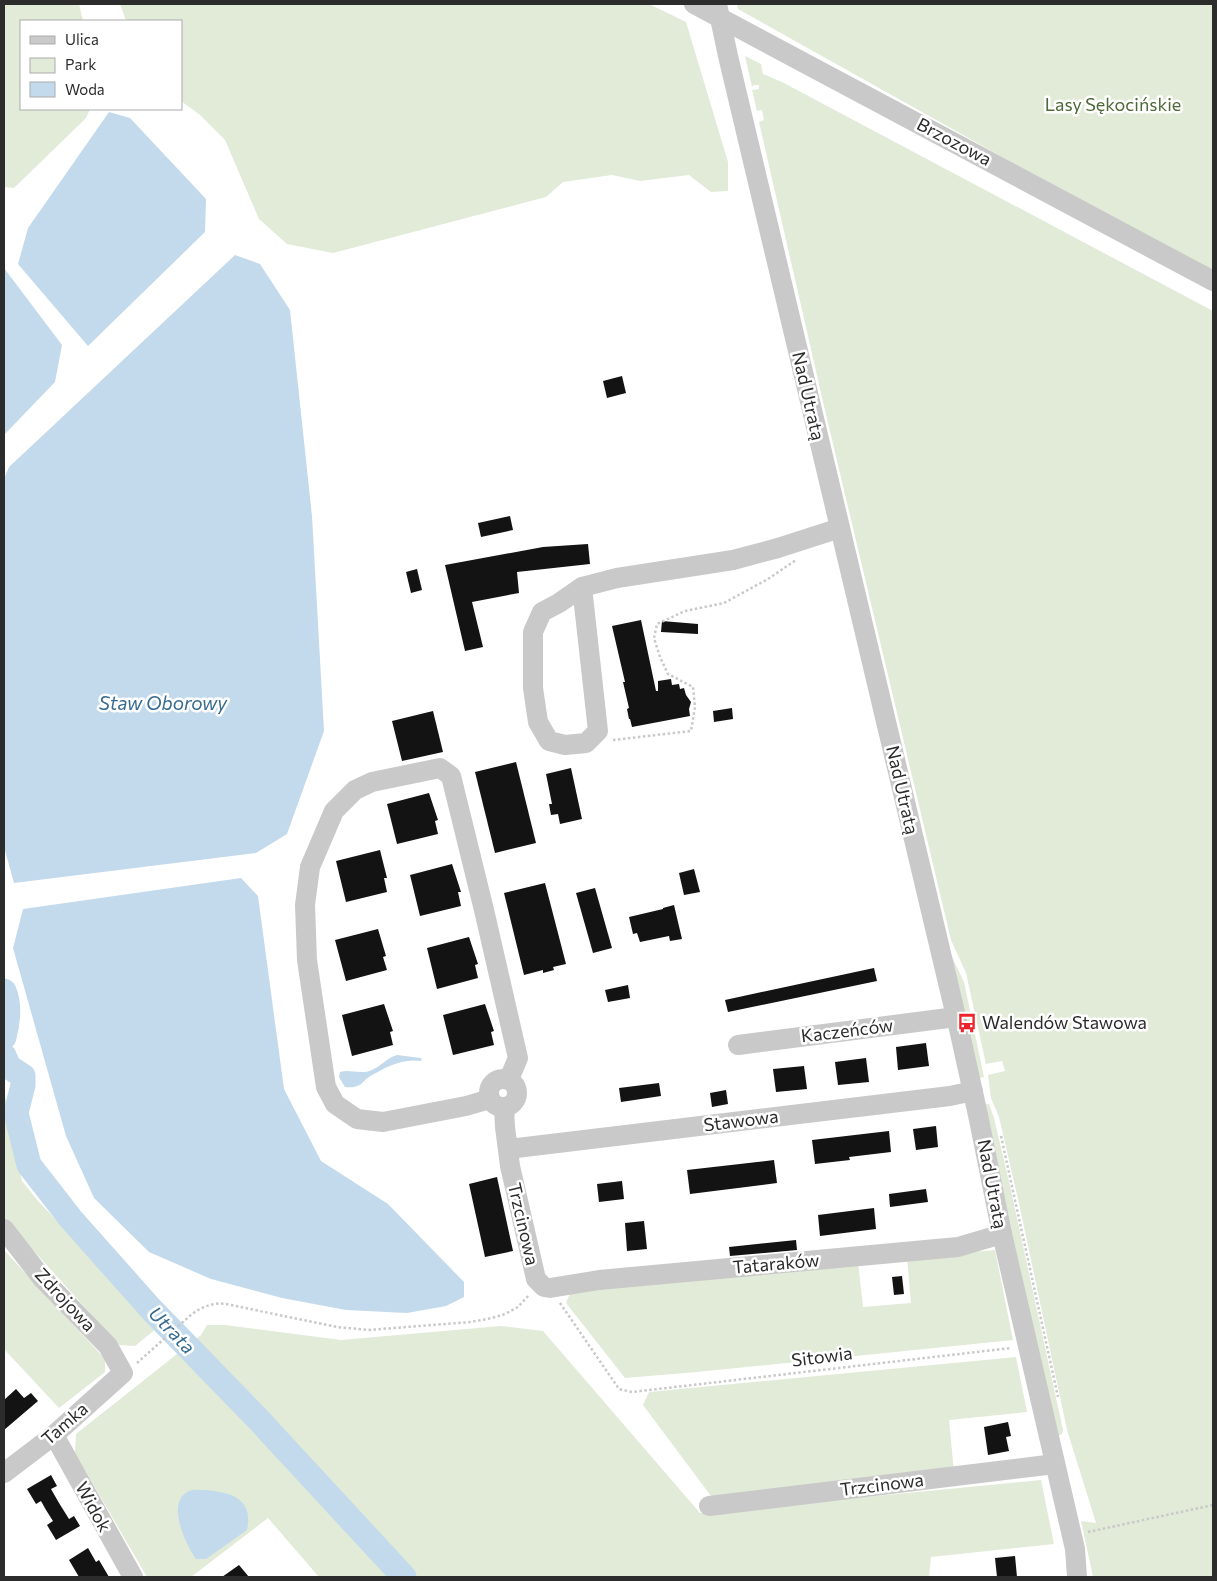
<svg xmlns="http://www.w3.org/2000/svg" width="1217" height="1581" viewBox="0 0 1217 1581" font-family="Commissioner,sans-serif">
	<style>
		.green { fill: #e1ebd8 }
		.water { fill: #c3daec }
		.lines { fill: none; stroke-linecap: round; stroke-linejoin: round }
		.river { stroke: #c3daec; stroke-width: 25 }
		.building { fill: #131313 }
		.path { stroke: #c9c9c9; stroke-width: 2.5; stroke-dasharray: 2.5 2.5; stroke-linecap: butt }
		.minor { stroke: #c9c9c9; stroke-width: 20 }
		.labels { text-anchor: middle; stroke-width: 5; stroke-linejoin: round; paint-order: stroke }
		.park-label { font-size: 18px; fill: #4d6938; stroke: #fff }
		.street-label { font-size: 18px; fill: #2c2c2c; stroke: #fff }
		.poi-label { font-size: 18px; fill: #2c2c2c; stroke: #fff; text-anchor: start }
		.water-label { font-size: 19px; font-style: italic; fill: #376b90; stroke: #fff }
	</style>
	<rect width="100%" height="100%" fill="#fff"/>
	<g class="green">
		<path d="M4 4H79L83 21H21V109H90L86 118 14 188 4 187Z"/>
		<path d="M120 4H649L686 22 728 162V191L711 192 689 175 640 181 612 175 563 182 546 197 333 253 287 244 259 219 225 140 200 115 181 101V21H126Z"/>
		<path d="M737 4H1213V275L738 9Z"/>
		<path d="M745 56 761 64 763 74 782 82 1213 311V1577H1093L1081 1521 1096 1523 1067 1430 1020 1208 999 1117 991 1098 988 1075 1005 1071 1002 1061 986 1064 966 973 951 940 824 406 759 122 764 120 762 110 757 111 752 90 759 89V85H754L752 87Z"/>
		<path d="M951 955 964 982 984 1077 976 1079 967 1030 970 1029 967 1019 963 1020Z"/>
		<path d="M4 1090 22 1181 38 1201 158 1327 135 1346 119 1345 5 1219Z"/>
		<path d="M989 1104 994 1118 1010 1186 1063 1430 1062 1434 1056 1437 981 1105Z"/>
		<path d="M4 1250 105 1359V1372L59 1408 4 1349Z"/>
		<path d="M995 1250 1013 1340 697 1372 625 1378 566 1303 571 1291 858 1262 863 1307 911 1303 907 1258Z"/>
		<path d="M207 1325H225L341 1340 501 1326 543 1331 700 1513 1041 1480 1054 1544 931 1557 929 1577H319L268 1518 191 1577H147L75 1453 76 1434 201 1335Z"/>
		<path d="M1016 1357 1027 1412 949 1420 954 1472 711 1496 643 1405 649 1392Z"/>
	</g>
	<g class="water">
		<path d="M109 112 130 118 206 199 205 232 88 346 18 264 28 228Z"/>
		<path d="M235 255 260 264 290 310 312 516 324 731 287 834 256 853 14 883 4 847V479L9 467Z"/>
		<path d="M4 268 62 345 55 382 4 435Z"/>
		<path d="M241 878 258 896 284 1089 321 1161 388 1204 464 1282V1297L446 1306 407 1313 346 1310 282 1298 211 1279 149 1252 94 1198 66 1136 13 948 23 909Z"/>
		<path d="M397 1055 421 1058 422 1060 420 1061C402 1058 384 1068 369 1077 364 1080 362 1085 357 1086 353 1088 348 1087 345 1087L339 1077 340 1072C350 1069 361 1075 372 1070 381 1066 387 1058 397 1055Z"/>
		<path d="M204 1490C230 1492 254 1498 247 1530L206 1559H196C186 1545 165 1502 189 1491 193 1489 200 1490 204 1490Z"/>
	</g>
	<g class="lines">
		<g class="river">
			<path d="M4 991C10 1005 8 1022 4 1037"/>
			<path d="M4 1056 9 1067 23 1076V1085L16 1113 29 1165 71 1219 151 1309 257 1418 404 1577"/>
		</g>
	</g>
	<g class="building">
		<path d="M622 376 626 393 607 398 603 381Z"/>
		<path d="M510 516 513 530 481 537 478 523Z"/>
		<path d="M588 544 590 564 517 572 519 593 472 602 483 647 465 651 445 565 543 547Z"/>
		<path d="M417 569 422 590 411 593 406 572Z"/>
		<path d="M641 620 656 691H658V681L671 679 672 685 679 684 680 689 684 688 686 695 691 702 689 709 690 716 632 727 630 719H629L627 709 629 708 623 682H625L612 626Z"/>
		<path d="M662 621 698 624V634L661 632Z"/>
		<path d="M732 708 733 719 714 722 713 711Z"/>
		<path d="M433 711 443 752 402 761 392 721Z"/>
		<path d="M516 762 536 843 495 853 475 772Z"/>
		<path d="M571 768 582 819 560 824 558 814 551 815 549 804H552L546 774Z"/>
		<path d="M429 793 438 820 435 821 438 834 397 844 387 804Z"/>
		<path d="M380 850 387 878H384L387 892 346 902 336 861Z"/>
		<path d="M452 864 461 892H458L461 906 420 916 410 875Z"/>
		<path d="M694 869 700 892 684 895 679 873Z"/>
		<path d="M545 883 566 964 553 967 554 970 543 973V970L524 975 504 893Z"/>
		<path d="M595 888 612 948 593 953 576 893Z"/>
		<path d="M674 905 682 939 670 941 669 936 640 942 637 933 633 934 629 917 663 909V908Z"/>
		<path d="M378 929 386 956 383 957 387 970 346 981 335 940Z"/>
		<path d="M469 937 478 964 475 965 478 978 437 989 427 948Z"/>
		<path d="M874 968 877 981 728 1012 725 1000Z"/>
		<path d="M628 985 630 998 608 1002 605 990Z"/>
		<path d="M384 1004 393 1031 390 1032 393 1045 352 1056 342 1015Z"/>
		<path d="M485 1004 494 1031 491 1032 494 1045 453 1055 443 1015Z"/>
		<path d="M926 1043 929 1066 898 1070 896 1047Z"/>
		<path d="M866 1058 869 1082 838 1085 835 1062Z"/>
		<path d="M804 1066 807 1089 776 1092 773 1069Z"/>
		<path d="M659 1083 661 1096 621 1102 619 1088Z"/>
		<path d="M726 1090 728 1104 712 1107 710 1093Z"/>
		<path d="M936 1126 938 1147 916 1150 913 1129Z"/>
		<path d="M889 1131 891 1152 849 1157 850 1160 815 1164 812 1140Z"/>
		<path d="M774 1160 777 1183 690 1194 687 1170Z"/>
		<path d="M497 1177 513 1251 485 1257 469 1184Z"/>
		<path d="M622 1181 624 1199 599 1202 597 1184Z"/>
		<path d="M926 1189 928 1202 890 1207 889 1194Z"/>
		<path d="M874 1208 876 1229 820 1236 818 1215Z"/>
		<path d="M644 1221 647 1249 627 1251 625 1223Z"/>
		<path d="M796 1240 797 1250 730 1256 729 1247Z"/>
		<path d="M902 1276 904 1294 894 1295 892 1277Z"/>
		<path d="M16 1389 24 1398 31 1393 38 1401 4 1430V1400Z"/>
		<path d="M1008 1422 1011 1436 1006 1437 1009 1451 988 1455 984 1427Z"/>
		<path d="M51 1475 57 1486 51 1489 59 1503 69 1519 74 1516 80 1526 56 1540 47 1525 53 1521 46 1510 41 1501 36 1504 27 1489Z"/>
		<path d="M88 1548 96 1562 99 1560 109 1577H79L69 1560Z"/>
		<path d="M1015 1556 1017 1577H997L995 1558Z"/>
		<path d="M239 1565 249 1577H222Z"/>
	</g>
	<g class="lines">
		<g class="path">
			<path d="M613 740 691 731 695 707 693 687 668 674 660 657 654 638 657 624 685 611 724 603 768 579 796 560"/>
			<path d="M1001 1136 1058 1397"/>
			<path d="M560 1303 619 1389 632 1392 1011 1348"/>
			<path d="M137 1363 192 1314C202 1307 213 1302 226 1304L337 1327 368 1330 471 1322 492 1318 505 1314 518 1307 529 1295"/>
			<path d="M1088 1532 1213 1505"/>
		</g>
		<g class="minor">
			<path d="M694 4 1213 281"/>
			<path d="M717 4 728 56 959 1029 978 1115 1002 1234 1075 1549 1077 1577"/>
			<path d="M582 587 598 731 586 743 565 745 549 741 538 722 533 688V632L542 612 559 603 582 587 617 578 733 560 778 548 840 528"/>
			<path d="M738 1045 956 1017"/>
			<circle cx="503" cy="1093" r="14"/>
			<path d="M490 1099 466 1106 383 1122 357 1119 335 1104 326 1087 307 960 305 905 310 867 334 811 355 790 372 782 440 768 451 776 484 910 518 1058 509 1079"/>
			<path d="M504 1107 505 1127 510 1166 536 1279 544 1287 550 1288 599 1280 958 1247 1002 1234"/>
			<path d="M508 1149 950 1096 973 1091"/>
			<path d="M4 1229 42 1278 108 1346 123 1373 54 1435 4 1473"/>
			<path d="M54 1435 133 1577"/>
			<path d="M709 1506 1055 1464"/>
		</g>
	</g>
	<defs>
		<symbol id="bus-bare" viewBox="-9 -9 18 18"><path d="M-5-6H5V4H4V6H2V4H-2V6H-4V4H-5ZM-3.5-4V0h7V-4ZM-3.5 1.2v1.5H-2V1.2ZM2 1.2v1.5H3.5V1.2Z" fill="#ed242c" stroke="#fff" stroke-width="2.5" paint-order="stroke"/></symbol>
	</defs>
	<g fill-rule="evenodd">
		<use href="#bus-bare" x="953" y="1009" width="28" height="28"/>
	</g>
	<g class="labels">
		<g class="park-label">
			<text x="1113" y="111">Lasy Sękocińskie</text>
		</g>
		<g class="street-label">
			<text transform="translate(954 142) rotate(28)" y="6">Brzozowa</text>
			<text transform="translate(808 396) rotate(77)" y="6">Nad Utratą</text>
			<text transform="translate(902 790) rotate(77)" y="6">Nad Utratą</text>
			<text transform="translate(847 1031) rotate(-7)" y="6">Kaczeńców</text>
			<text transform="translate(741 1121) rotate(-7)" y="6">Stawowa</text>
			<text transform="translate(992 1184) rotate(79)" y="6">Nad Utratą</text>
			<text transform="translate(523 1224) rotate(77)" y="6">Trzcinowa</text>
			<text transform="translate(776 1264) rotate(-5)" y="6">Tataraków</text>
			<text transform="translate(65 1300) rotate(47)" y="6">Zdrojowa</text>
			<text transform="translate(822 1357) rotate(-7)" y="6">Sitowia</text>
			<text transform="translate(65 1424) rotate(-41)" y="6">Tamka</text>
			<text transform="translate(882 1485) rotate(-7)" y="6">Trzcinowa</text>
			<text transform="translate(93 1507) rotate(61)" y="6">Widok</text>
		</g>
		<g class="poi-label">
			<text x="982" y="1029">Walendów Stawowa</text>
		</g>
		<g class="water-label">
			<text x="163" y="710">Staw Oborowy</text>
			<text transform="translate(172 1330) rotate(46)" y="7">Utrata</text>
		</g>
	</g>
	<rect width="1217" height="1581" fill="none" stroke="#2c2c2c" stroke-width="10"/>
	<rect x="20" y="20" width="162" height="90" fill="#ffffff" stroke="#ababab"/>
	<rect x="30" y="36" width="25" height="8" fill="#c9c9c9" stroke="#ababab"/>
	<text x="65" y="45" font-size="15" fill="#2c2c2c">Ulica</text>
	<rect x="30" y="58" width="25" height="15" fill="#e1ebd8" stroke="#ababab"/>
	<text x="65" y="70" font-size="15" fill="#2c2c2c">Park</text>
	<rect x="30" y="82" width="25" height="15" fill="#c3daec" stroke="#ababab"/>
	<text x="65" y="95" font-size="15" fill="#2c2c2c">Woda</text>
</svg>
